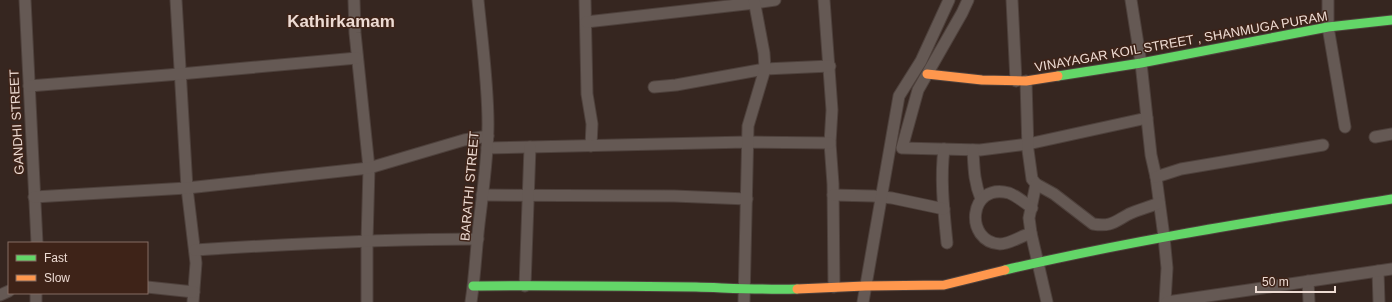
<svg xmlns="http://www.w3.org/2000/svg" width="1392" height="302" viewBox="0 0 1392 302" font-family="Helvetica,sans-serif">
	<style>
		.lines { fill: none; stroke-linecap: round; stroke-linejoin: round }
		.street-casing { stroke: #4e413c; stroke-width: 13 }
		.fast-casing { stroke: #4e413c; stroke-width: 11 }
		.slow-casing { stroke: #4e413c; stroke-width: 11 }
		.street { stroke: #655954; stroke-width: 11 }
		.fast { stroke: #63d668; stroke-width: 9 }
		.slow { stroke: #ff974d; stroke-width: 9 }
		.labels { text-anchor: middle; stroke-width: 3; stroke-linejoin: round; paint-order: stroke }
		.street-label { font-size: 13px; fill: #eddbd3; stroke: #3e2318 }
		.district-label { font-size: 17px; font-weight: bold; fill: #eddbd3; stroke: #3e2318 }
	</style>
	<rect width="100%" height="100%" fill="#362620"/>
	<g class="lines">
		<defs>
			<g id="street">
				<path d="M25 0 37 243"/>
				<path d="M176 0 187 188 196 263 193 302"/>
				<path d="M354 0 355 33 369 168 367 241V302"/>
				<path d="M585 0 587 94 592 124 591 146"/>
				<path d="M824 0 832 110 830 143 833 184 834 287"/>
				<path d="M968 0 962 13 918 90 902 148 980 150 1028 144 1147 118"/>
				<path d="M1012 0 1016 81"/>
				<path d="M1131 0 1141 63 1151 155 1156 177 1164 237 1167 268 1165 302"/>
				<path d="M1328 0V27L1345 127"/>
				<path d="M586 22 755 3 775 0"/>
				<path d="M1026 81 1028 150 1032 179 1036 184 1054 194 1093 224C1111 227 1114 222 1129 214 1138 210 1149 207 1159 203"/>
				<path d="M29 86 180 74 357 58"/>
				<path d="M654 87 676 85 765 69 830 66"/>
				<path d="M1375 137 1392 134"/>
				<path d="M487 148 747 142 830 143"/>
				<path d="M944 149C940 180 944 212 947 243"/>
				<path d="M973 150C974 168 974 182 981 199"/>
				<path d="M1156 177 1181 169 1323 145"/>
				<path d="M1036 184 1029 218 1031 233 1047 302"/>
				<path d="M482 195 674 196 747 199"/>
				<path d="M833 195 873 196 892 198 944 209"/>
				<path d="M34 197 187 188 369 168 464 140 488 136"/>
				<path d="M1031 233C1021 236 1010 244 1000 244 964 242 968 182 1009 193 1017 196 1025 203 1032 208"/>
				<path d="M195 250C289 244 383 239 478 239"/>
				<path d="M1378 271 1379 302"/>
				<path d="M1308 281 1309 302"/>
				<path d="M525 286 530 147"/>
				<path d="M147 287 194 292"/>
				<path d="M0 295 9 291"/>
				<path d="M36 302V293"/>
				<path d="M471 302C475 276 476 250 479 224 483 190 488 157 488 124 488 83 482 41 478 0"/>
				<path d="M744 302 748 126 765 69 764 53 754 0"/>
				<path d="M863 302 899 96 921 61 949 0"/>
				<path d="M1167 302 1392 269"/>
			</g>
			<g id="fast">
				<path d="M1058 76 1141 63 1328 27 1392 20"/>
				<path d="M1005 270C1133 240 1263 220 1392 199"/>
				<path d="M473 286C547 285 622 286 696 287 730 288 763 290 797 289"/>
			</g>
			<g id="slow">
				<path d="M927 74 982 80 1026 81 1058 76"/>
				<path d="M797 289 865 286 944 285 1005 270"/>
			</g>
		</defs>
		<use href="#street" class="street-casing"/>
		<use href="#fast" class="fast-casing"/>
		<use href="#slow" class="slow-casing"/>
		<use href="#street" class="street"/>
		<use href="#fast" class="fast"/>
		<use href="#slow" class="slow"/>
	</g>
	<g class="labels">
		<g class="street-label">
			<text transform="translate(1181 41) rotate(-10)" y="5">VINAYAGAR KOIL STREET , SHANMUGA PURAM</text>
			<text transform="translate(16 122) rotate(-93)" y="5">GANDHI STREET</text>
			<text transform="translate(469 186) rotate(-85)" y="5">BARATHI STREET</text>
		</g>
		<g class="district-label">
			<text x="341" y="27">Kathirkamam</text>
		</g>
	</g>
	<rect x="8" y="242" width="140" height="52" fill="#3e2318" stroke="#846d63"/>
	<rect x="16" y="255" width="20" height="6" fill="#63d668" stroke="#846d63"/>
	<text x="44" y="262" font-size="12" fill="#eddbd3">Fast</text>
	<rect x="16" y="275" width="20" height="6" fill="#ff974d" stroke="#846d63"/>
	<text x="44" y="282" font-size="12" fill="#eddbd3">Slow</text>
	<path d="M1256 286v6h79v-6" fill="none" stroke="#eddbd3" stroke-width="2"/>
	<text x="1262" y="286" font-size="12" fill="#eddbd3" stroke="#3e2318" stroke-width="3" paint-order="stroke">50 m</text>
</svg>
